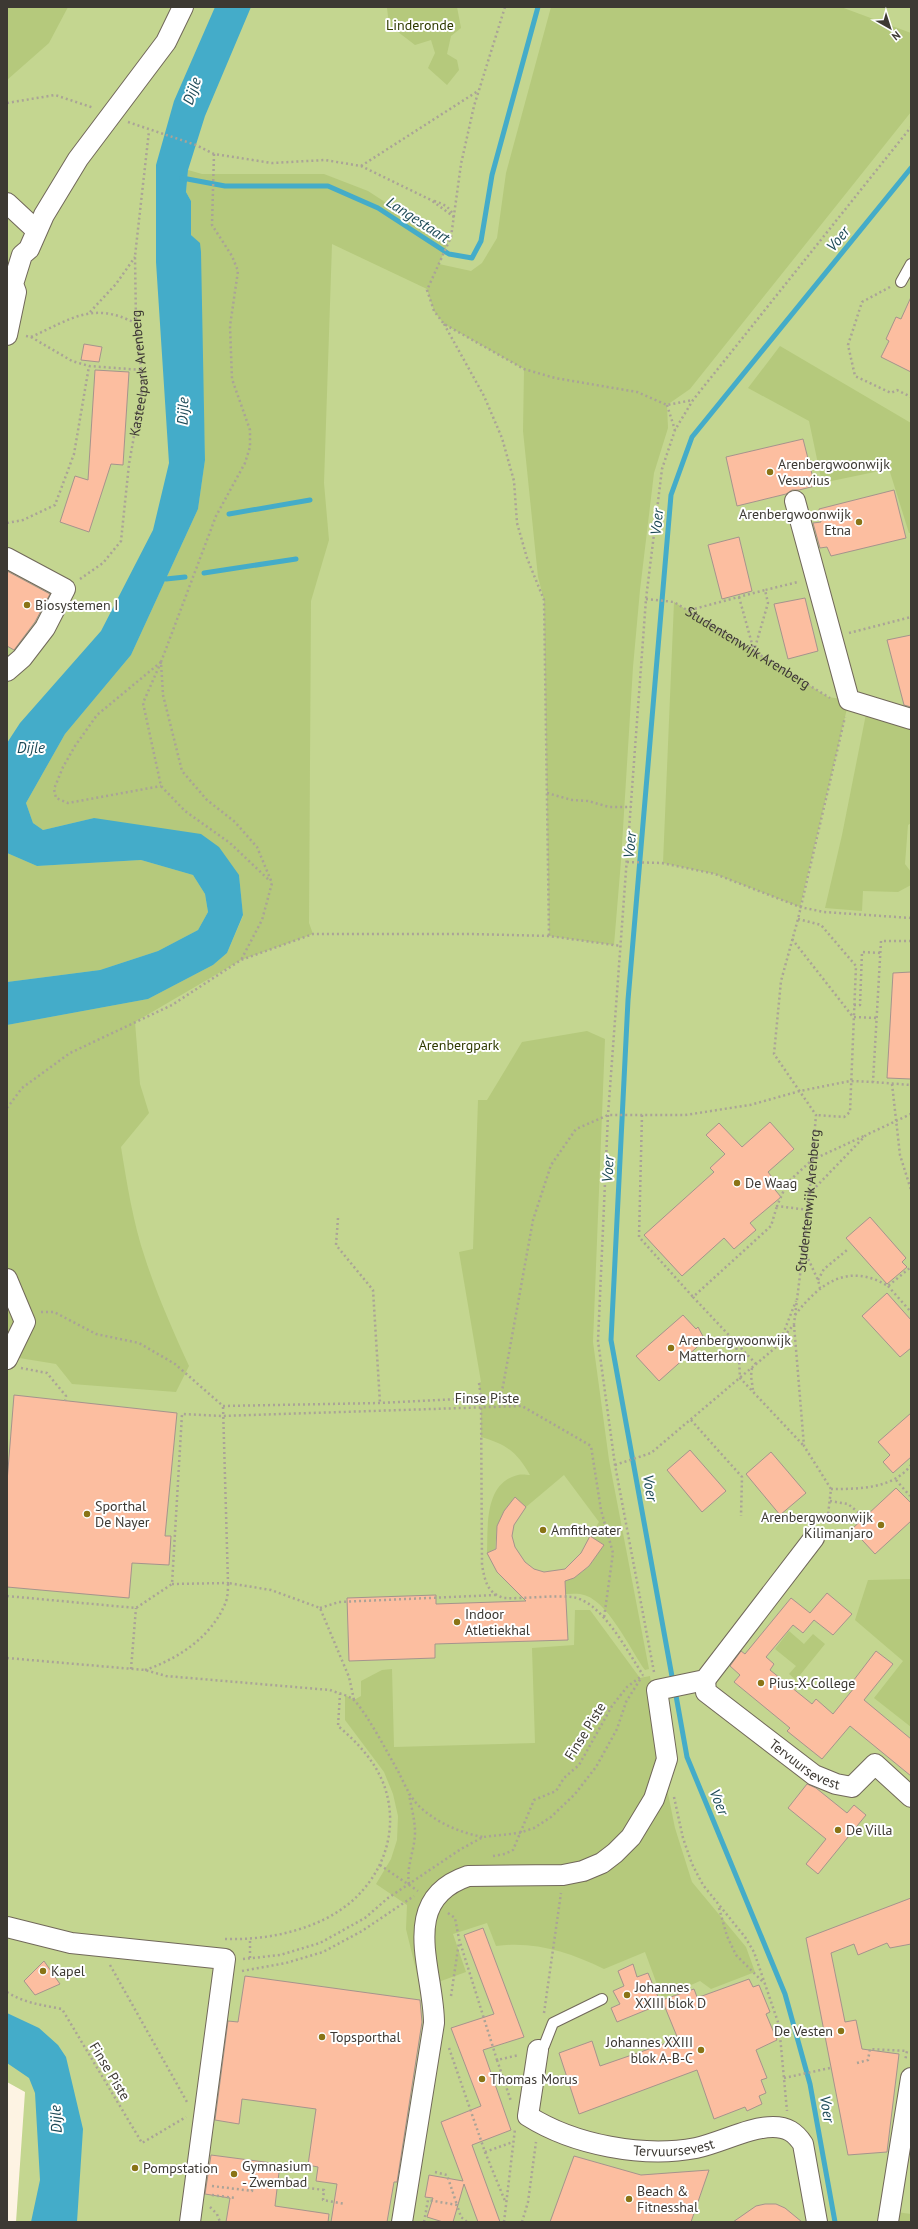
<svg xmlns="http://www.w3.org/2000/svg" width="918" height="2229" viewBox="0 0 918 2229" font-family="'PT Sans',sans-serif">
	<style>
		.green { fill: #c4d690 }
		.forest { fill: #b5c97c }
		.water { fill: #44acc9 }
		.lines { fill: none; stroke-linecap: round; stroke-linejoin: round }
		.stream { stroke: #44acc9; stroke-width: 5 }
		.building { fill: #fcbea0; stroke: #a5948c }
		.service-casing { stroke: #71685a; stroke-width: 12 }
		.minor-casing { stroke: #71685a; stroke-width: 22 }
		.path { stroke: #aaa397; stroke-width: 2.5; stroke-dasharray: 2 3; stroke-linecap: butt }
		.service { stroke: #fff; stroke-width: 10 }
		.minor { stroke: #fff; stroke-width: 20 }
		.poi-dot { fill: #897416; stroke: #fff; stroke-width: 1.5 }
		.labels { text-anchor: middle; stroke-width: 4; stroke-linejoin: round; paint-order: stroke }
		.park-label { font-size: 14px; fill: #2f3a00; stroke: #fff }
		.street-label { font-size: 14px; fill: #3d3933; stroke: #fff }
		.poi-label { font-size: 14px; fill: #3d3933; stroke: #fff; text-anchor: start }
		.water-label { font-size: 15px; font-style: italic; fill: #1d4a57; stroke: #fff }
	</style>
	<rect width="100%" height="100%" fill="#fdf3e3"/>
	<path class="green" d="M7 7H911V2222H16L25 2092 7 2082Z"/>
	<g class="forest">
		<path d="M7 7H68L49 43 7 80Z"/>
		<path d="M457 7 461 28 451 36 447 54 457 60 459 70 447 85 428 68 435 53 431 40 415 45 389 25 387 8Z"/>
		<path d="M551 7H841L911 33V112L690 389 667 405 668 428 654 473 640 590 633 667 621 861 614 945 549 936 544 600 538 577 523 431 524 369 444 324 434 311 427 289 332 244 324 483 329 540 311 601 309 923 313 934 241 960 135 1022 140 1084 149 1113 121 1147C127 1184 133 1222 145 1258 157 1295 173 1331 189 1366L176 1392 72 1384 56 1364 7 1356V1025L148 999 213 965 227 953 243 916 239 875 94 818 43 830 33 823 26 803 65 734 131 655 198 509 205 460 199 243 191 235V201L186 192 188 170 202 174H324L368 191 448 243 439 264 471 271 482 263 497 238 506 173Z"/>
		<path d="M780 346 911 423V533H909L889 469 822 483 809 421 748 388Z"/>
		<path d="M674 602 828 697 849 700 800 907 715 874 663 863Z"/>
		<path d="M866 714 911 728V823L908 825 905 864 911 872V885L898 892 863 891 862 911 825 908 842 835Z"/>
		<path d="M7 853 37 866 141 860 193 875 205 894 208 912 198 930 158 951 100 970 7 982Z"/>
		<path d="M587 1031 605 1039 593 1342 609 1460 649 1669 645 1670C630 1650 607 1597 580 1594 569 1593 557 1595 546 1595L561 1582 574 1578 589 1566 603 1545 590 1536 599 1522 564 1475 526 1507 515 1498C498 1519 497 1525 495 1549L487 1553C488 1527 484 1483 518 1475 522 1474 527 1475 530 1475 517 1452 506 1444 481 1437V1398L479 1383 481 1382 459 1252 473 1249 478 1100H487L522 1042Z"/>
		<path d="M911 1579V1727L874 1698 903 1661 855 1620 868 1580Z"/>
		<path d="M575 1610H590L640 1678 650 1676 661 1759 675 1828 692 1882 746 1947 755 1972 711 1989 700 1981 662 1998 645 1952 604 1969C569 1952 535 1941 496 1946L487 1923 453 1934 466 1972 441 1981 422 1995 406 1929 407 1905 376 1884 391 1859 397 1840 398 1816 393 1794 384 1772 345 1720V1695L354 1700 361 1696V1681L382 1670 392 1669 394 1747 535 1743 532 1648 574 1645Z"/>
		<path d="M789 1631 804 1644 813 1634 825 1644 796 1680 789 1674 796 1666 775 1649Z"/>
		<path d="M889 2211 911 2214V2222H889Z"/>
	</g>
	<g class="water">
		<path d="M215 7H251L205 116 188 170 186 192 191 201V235L200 243 201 252 205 460 198 509 131 655 65 734 26 803 33 823 43 830 94 818 201 834 219 847 239 875 243 915 227 953 213 965 148 999 7 1025V982L100 970 158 951 198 930 208 912 205 894 193 875 141 860 37 866 7 853V743L20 723 101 631 153 530 169 463 156 262V165L174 101Z"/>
		<path d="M7 2013 39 2028 58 2045 66 2057 83 2129 77 2222H31L40 2180 35 2093 29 2078 7 2063Z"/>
	</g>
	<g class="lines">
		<g class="stream">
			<path d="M182 178 225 186H328L378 208 449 254 472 258 481 241 492 175 538 7"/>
			<path d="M229 514 310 500"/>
			<path d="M204 573 296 559"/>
			<path d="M166 579 185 577"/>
			<path d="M673 1682 611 1340 628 1000 671 495 692 437 911 168"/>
			<path d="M675 1690 687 1757 785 1994 810 2084 835 2222"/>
		</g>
	</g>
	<g class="building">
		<path d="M911 297V372L881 357 889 341 886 339 896 317 901 319Z"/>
		<path d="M84 344 102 347 99 362 81 360Z"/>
		<path d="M95 370 129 372 123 465 111 464 89 532 60 522 75 476 88 480Z"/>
		<path d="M803 439 815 486 799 490H792L786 494 737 506 726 457Z"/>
		<path d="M894 490 906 538 831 556 827 547 820 548 813 523 821 522 819 509Z"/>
		<path d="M739 537 752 591 722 599 708 545Z"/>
		<path d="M7 571 50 594 35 622 14 650 7 646Z"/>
		<path d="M805 598 818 651 788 659 774 604Z"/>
		<path d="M911 635V707L904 705 887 640Z"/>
		<path d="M911 972V1079L887 1078 893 973Z"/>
		<path d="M770 1122 794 1149 768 1172 775 1181 771 1185 781 1197 750 1223 756 1230 734 1249 724 1238 682 1276 644 1235 714 1172 710 1168 725 1154 706 1135 719 1123 742 1147Z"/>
		<path d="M870 1217 906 1258 902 1262 907 1267 887 1284 846 1238Z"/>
		<path d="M887 1293 911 1320V1348L900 1357 862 1316Z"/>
		<path d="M683 1315 696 1329 698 1327 705 1340 659 1381 636 1356Z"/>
		<path d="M14 1395 177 1413 165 1536H171L169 1565 132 1563 129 1598 7 1587V1482Z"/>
		<path d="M911 1413V1457L893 1473 883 1462 890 1455 878 1442Z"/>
		<path d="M690 1450 726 1491 702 1512 667 1470Z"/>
		<path d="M771 1452 806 1493 780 1515 746 1474Z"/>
		<path d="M896 1488 911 1503V1521L875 1554 852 1529Z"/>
		<path d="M515 1497 526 1507 514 1525 512 1536 515 1547 525 1562 534 1569 544 1572 565 1569 581 1553 590 1536 604 1545 589 1566 574 1578 565 1581 568 1640 435 1644V1658L349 1661 347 1598 436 1595V1604L526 1601 497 1572 487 1553 496 1549 497 1526 504 1511Z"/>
		<path d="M827 1593 852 1614 833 1635 814 1620 803 1633 793 1625 766 1657 774 1664 770 1670 812 1704 816 1699 833 1714 854 1688 850 1685 876 1651 893 1664 864 1700 911 1739V1776L850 1726 822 1759 787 1731 790 1728 734 1682 740 1675 730 1666 741 1651 745 1654 791 1598 810 1613Z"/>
		<path d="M807 1784 816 1788 847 1813 854 1805 866 1815 818 1874 806 1864 826 1839 788 1808Z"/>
		<path d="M911 1898V1944L890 1948 887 1943 858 1955 854 1944 831 1953 845 2022 856 2020 862 2049 899 2054 887 2152 848 2155 806 1938Z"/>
		<path d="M483 1928 524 2037 483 2050 511 2130 472 2145 500 2222H478L464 2184 453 2222H443L427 2217 433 2198 425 2197 429 2175 463 2181 441 2122 481 2106 451 2028 494 2014 464 1935Z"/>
		<path d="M44 1961 60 1984 35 1995 24 1981Z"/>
		<path d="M633 1964 637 1977 648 1973 661 2004 617 2022 611 2008 620 2004 613 1991 624 1986 618 1971Z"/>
		<path d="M245 1976 420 2000 422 2022 397 2182H394L387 2222H331L337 2184 316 2181 318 2167 308 2165 316 2109 242 2099 239 2124 215 2120 228 2021 238 2022Z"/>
		<path d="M749 1979 753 1987 759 1985 770 2012 766 2014 777 2040 756 2050 767 2078 761 2080 766 2093 759 2096 762 2104 747 2111 745 2107 714 2119 697 2070 579 2114 559 2053 592 2041 600 2066 678 2039 662 2000 694 1989 697 1997 702 1996Z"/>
		<path d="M211 2155 280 2164 275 2206 329 2214 328 2222H226L230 2198 205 2194Z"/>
		<path d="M574 2156 641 2175 709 2170 691 2222H550Z"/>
		<path d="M765 2204H776L785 2208 802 2222H733L756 2206Z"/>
	</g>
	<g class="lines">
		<defs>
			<g id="service">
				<path d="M901 282 911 264"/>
				<path d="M538 2050 544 2046 553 2023 602 1999"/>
			</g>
			<g id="minor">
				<path d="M7 203 36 230"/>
				<path d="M7 335 16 292 13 284 22 255 29 249 44 215 78 159 166 42 183 7"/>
				<path d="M795 501 849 700 911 719"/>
				<path d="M7 558 65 589 45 628 22 658 7 671"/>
				<path d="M7 1279 25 1322 7 1359"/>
				<path id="s4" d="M705 1680 706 1692 814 1775 836 1784 852 1787 875 1764 911 1797"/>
				<path d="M7 1927 71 1943 225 1959 190 2222"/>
				<path id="s5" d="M538 2050 528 2116C574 2145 643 2158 696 2148 720 2143 749 2127 773 2127 787 2127 795 2132 803 2144L817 2222"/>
				<path d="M402 2222 434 2023C434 1970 397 1900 468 1876L563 1875 583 1871 602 1863 615 1853 631 1837 654 1799 667 1759 657 1690 705 1680 814 1538"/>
				<path d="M888 2222 911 2078"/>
			</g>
		</defs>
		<use href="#service" class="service-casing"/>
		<use href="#minor" class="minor-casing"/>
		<g class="path">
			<path d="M505 7 474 106 461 164 451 237 427 290 434 311 444 324 524 369 555 378 637 392 667 405 693 400"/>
			<path d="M7 103 55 95 94 108"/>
			<path d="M128 122 196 145 214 154 272 163 325 160 361 166 431 200 454 217"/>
			<path d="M214 154 212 225 232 256 238 271 230 326 232 379 250 430V447L245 463 216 516 161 662 163 695 182 771 207 800 235 822 257 847 272 883 262 920 241 960"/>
			<path d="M361 166 478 91"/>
			<path d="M434 201C444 204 450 207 454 217"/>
			<path d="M890 287 862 302 848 345 855 376 891 393 897 390 911 397"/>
			<path d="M90 312 116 284 135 257"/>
			<path d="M444 324 484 396 502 438 514 481 517 523 527 558 544 600 549 936"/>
			<path d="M26 336 31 337C71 319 93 301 135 323"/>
			<path d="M31 337 72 361 89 366 142 370"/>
			<path d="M667 405 675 430"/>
			<path d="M7 523 23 520 55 505 74 454 89 366"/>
			<path id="s1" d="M80 579 103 563 121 541 129 464 143 386 136 323 135 256 149 131"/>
			<path d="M739 597 754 651 768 603 765 590 798 582"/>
			<path id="s2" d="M646 599 674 602 830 698"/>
			<path d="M690 610 765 590"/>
			<path d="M849 633 911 617"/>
			<path d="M161 662 97 715 75 746 63 767 54 789 56 798 68 803 161 786"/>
			<path d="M161 662 143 703 161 786 185 811 230 843 270 881"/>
			<path d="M547 793 572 800 588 801 609 807H631"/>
			<path d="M627 862 662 863 715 874 800 907 824 912 911 918"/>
			<path d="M798 919 821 925 856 966 850 1112 844 1117 816 1115"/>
			<path d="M792 939 853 1017 877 1018"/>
			<path d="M911 941H881L873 1082 911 1085"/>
			<path d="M854 1005H860L862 952 881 953"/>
			<path d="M892 1084 900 1155 911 1190"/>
			<path d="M7 1108 22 1088 70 1053 172 1005 241 960 313 934H471L549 936 621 946"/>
			<path d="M642 1115 639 1237 693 1297"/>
			<path d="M809 1194 866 1135 911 1114"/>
			<path d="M808 1210 777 1206 787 1183 812 1160 866 1135"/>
			<path d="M338 1218 336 1245 373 1290 380 1403"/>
			<path d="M804 1250 818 1280 820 1288"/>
			<path d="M818 1280 824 1269 847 1250"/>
			<path d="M888 1286 911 1312"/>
			<path d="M41 1312H54L96 1334 139 1343 175 1364 223 1406"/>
			<path d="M795 1315C820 1283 848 1262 888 1286L911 1267"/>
			<path d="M794 1325 804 1446 831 1489 828 1515 823 1524"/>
			<path d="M781 1339 796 1301"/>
			<path d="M735 1343 739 1359 740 1378 804 1446"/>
			<path d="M756 1364 693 1297 771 1226 777 1206"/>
			<path d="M21 1368 47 1373 66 1396 65 1401"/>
			<path d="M752 1368 751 1376 753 1390"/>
			<path d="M479 1383 481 1398 482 1565C485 1581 487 1593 504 1598 526 1599 552 1595 572 1597 602 1601 627 1651 643 1675"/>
			<path d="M223 1406 380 1403 497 1397 501 1394 503 1386 533 1220 551 1165 576 1129 608 1115H685L750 1105 800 1091 850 1081 873 1082"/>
			<path d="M691 1420 742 1477 741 1516"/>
			<path id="s3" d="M615 1465 651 1453 775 1348 794 1324 808 1210 816 1115 774 1054 781 981 798 919 845 717"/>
			<path d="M896 1480 910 1496"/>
			<path d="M831 1489C859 1489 893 1489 911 1465"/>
			<path d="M830 1501 848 1504 859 1513"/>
			<path d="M172 1584 228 1583 223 1406"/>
			<path d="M7 1596 136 1608 172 1584 182 1414 222 1416 522 1406 591 1446 601 1510 613 1553 604 1618"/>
			<path d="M320 1608 339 1602 496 1595"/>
			<path d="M7 1658 145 1670 166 1676 330 1690C337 1693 349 1695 355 1701 369 1717 387 1752 398 1771 404 1783 410 1798 420 1807 437 1823 461 1833 483 1837"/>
			<path d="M131 1669 136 1608"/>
			<path d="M145 1670C178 1659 211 1637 225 1604 228 1598 228 1589 228 1583L271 1590 320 1608 349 1677 354 1700"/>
			<path d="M654 1672 615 1465 598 1341 608 1115 646 599 662 469 675 430 693 400 911 127"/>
			<path d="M674 1797 683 1838 692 1864 703 1885 745 1937 754 1952 779 2025 787 2111"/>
			<path d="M493 1856 505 1854 513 1850 534 1800 556 1791 564 1778 579 1765 612 1706 627 1687 643 1675"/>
			<path d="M380 1865 418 1891"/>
			<path d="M409 1884C406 1866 415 1850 415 1832 415 1820 411 1806 409 1794"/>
			<path d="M719 1908 727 1936 736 1955 764 1983"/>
			<path d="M448 1913 455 1918 459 1939 497 2060 519 2055"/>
			<path d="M225 1939C260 1940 294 1934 325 1919 376 1894 403 1838 384 1785 375 1761 357 1742 338 1726L340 1694"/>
			<path d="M250 1958V1939"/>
			<path d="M243 1959 280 1955 320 1943 365 1918 388 1898 461 1849 483 1837 519 1833 534 1828 551 1817 575 1794 596 1767 617 1729 626 1702 641 1678"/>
			<path d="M110 1965 187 2102"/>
			<path d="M242 1971 286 1963 323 1952 362 1931 414 1896"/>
			<path d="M7 1992C24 2003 42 2005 62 2009L142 2143 186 2117"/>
			<path d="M451 1996 459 1942"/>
			<path d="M544 2013 561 1893"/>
			<path d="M449 2048 485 2152 513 2142"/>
			<path d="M497 2060 511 2101"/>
			<path d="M857 2063 868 2060 870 2049 907 2051 905 2061"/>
			<path d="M784 2078 830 2068"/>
			<path d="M485 2152 505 2201"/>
			<path d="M435 2172 447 2175 457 2205"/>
			<path d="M212 2186 252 2191 253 2181 324 2190 323 2200 345 2204"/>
			<path d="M212 2195 235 2198"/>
			<path d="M210 2207 217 2214 220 2222"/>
			<path d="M424 2222 428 2200 457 2205 461 2217 467 2222"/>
			<path d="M504 2222 515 2129"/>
			<path d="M522 2222 528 2202 536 2142"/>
		</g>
		<use href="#service" class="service"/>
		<use href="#minor" class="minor"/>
	</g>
	<g class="poi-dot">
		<circle cx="770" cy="472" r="4"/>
		<circle cx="859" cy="522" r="4"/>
		<circle cx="27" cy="605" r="4"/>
		<circle cx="737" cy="1183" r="4"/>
		<circle cx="671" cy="1348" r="4"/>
		<circle cx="87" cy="1514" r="4"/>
		<circle cx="881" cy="1525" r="4"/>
		<circle cx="543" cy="1530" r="4"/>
		<circle cx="457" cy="1622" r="4"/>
		<circle cx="761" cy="1683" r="4"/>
		<circle cx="838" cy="1830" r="4"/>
		<circle cx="43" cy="1971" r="4"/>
		<circle cx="627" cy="1995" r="4"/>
		<circle cx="841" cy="2031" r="4"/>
		<circle cx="322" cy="2037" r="4"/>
		<circle cx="701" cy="2050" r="4"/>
		<circle cx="482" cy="2079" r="4"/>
		<circle cx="135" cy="2168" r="4"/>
		<circle cx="234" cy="2174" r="4"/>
		<circle cx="629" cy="2199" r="4"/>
	</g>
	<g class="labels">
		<g class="park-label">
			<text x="420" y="30">Linderonde</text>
			<text x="459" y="1050">Arenbergpark</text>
		</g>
		<g class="street-label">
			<text dy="5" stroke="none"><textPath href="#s1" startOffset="226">Kasteelpark Arenberg</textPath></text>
			<text dy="5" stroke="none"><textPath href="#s2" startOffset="115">Studentenwijk Arenberg</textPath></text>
			<text dy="5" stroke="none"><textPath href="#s3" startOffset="355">Studentenwijk Arenberg</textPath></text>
			<text x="487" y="1403">Finse Piste</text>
			<text transform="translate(585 1731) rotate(-58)" y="5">Finse Piste</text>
			<text dy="5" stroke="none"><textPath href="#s4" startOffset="135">Tervuursevest</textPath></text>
			<text transform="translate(110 2071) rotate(59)" y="5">Finse Piste</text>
			<text dy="5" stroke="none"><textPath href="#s5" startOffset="219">Tervuursevest</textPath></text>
		</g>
		<g class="poi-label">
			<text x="778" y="469">Arenbergwoonwijk<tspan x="778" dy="16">Vesuvius</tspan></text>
			<text x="851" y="519" text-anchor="end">Arenbergwoonwijk<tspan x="851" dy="16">Etna</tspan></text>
			<text x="35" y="610">Biosystemen I</text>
			<text x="745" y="1188">De Waag</text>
			<text x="679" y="1345">Arenbergwoonwijk<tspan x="679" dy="16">Matterhorn</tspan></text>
			<text x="95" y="1511">Sporthal<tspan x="95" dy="16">De Nayer</tspan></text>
			<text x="873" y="1522" text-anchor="end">Arenbergwoonwijk<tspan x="873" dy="16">Kilimanjaro</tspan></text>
			<text x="551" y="1535">Amfitheater</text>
			<text x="465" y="1619">Indoor<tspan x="465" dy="16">Atletiekhal</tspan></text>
			<text x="769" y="1688">Pius-X-College</text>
			<text x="846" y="1835">De Villa</text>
			<text x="51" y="1976">Kapel</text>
			<text x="635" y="1992">Johannes<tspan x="635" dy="16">XXIII blok D</tspan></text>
			<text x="833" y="2036" text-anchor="end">De Vesten</text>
			<text x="330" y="2042">Topsporthal</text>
			<text x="693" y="2047" text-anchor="end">Johannes XXIII<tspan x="693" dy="16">blok A-B-C</tspan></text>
			<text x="490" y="2084">Thomas Morus</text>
			<text x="242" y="2171">Gymnasium<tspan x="242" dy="16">- Zwembad</tspan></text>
			<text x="143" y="2173">Pompstation</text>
			<text x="637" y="2196">Beach &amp;<tspan x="637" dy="16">Fitnesshal</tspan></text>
		</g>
		<g class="water-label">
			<text transform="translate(192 91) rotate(-71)" y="5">Dijle</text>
			<text transform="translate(418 220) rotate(33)" y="5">Langestaart</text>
			<text transform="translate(838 239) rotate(-51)" y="5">Voer</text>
			<text transform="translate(183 411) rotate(-88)" y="5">Dijle</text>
			<text transform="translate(657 522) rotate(-85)" y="5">Voer</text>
			<text x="31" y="753">Dijle</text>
			<text transform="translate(630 845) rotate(-85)" y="5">Voer</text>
			<text transform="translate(608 1169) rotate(-87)" y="5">Voer</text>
			<text transform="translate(650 1488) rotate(80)" y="5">Voer</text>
			<text transform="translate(719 1802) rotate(68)" y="5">Voer</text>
			<text transform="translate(827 2109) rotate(80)" y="5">Voer</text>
			<text transform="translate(56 2119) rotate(-93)" y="5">Dijle</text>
		</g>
	</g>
	<rect width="918" height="2229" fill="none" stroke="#3d3933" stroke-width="16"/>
	<g transform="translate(890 28) rotate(141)" stroke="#ffffff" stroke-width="3" paint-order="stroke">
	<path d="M0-3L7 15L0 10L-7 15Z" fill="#3d3933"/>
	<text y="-6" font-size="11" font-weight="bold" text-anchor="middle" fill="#3d3933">N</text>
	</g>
</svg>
